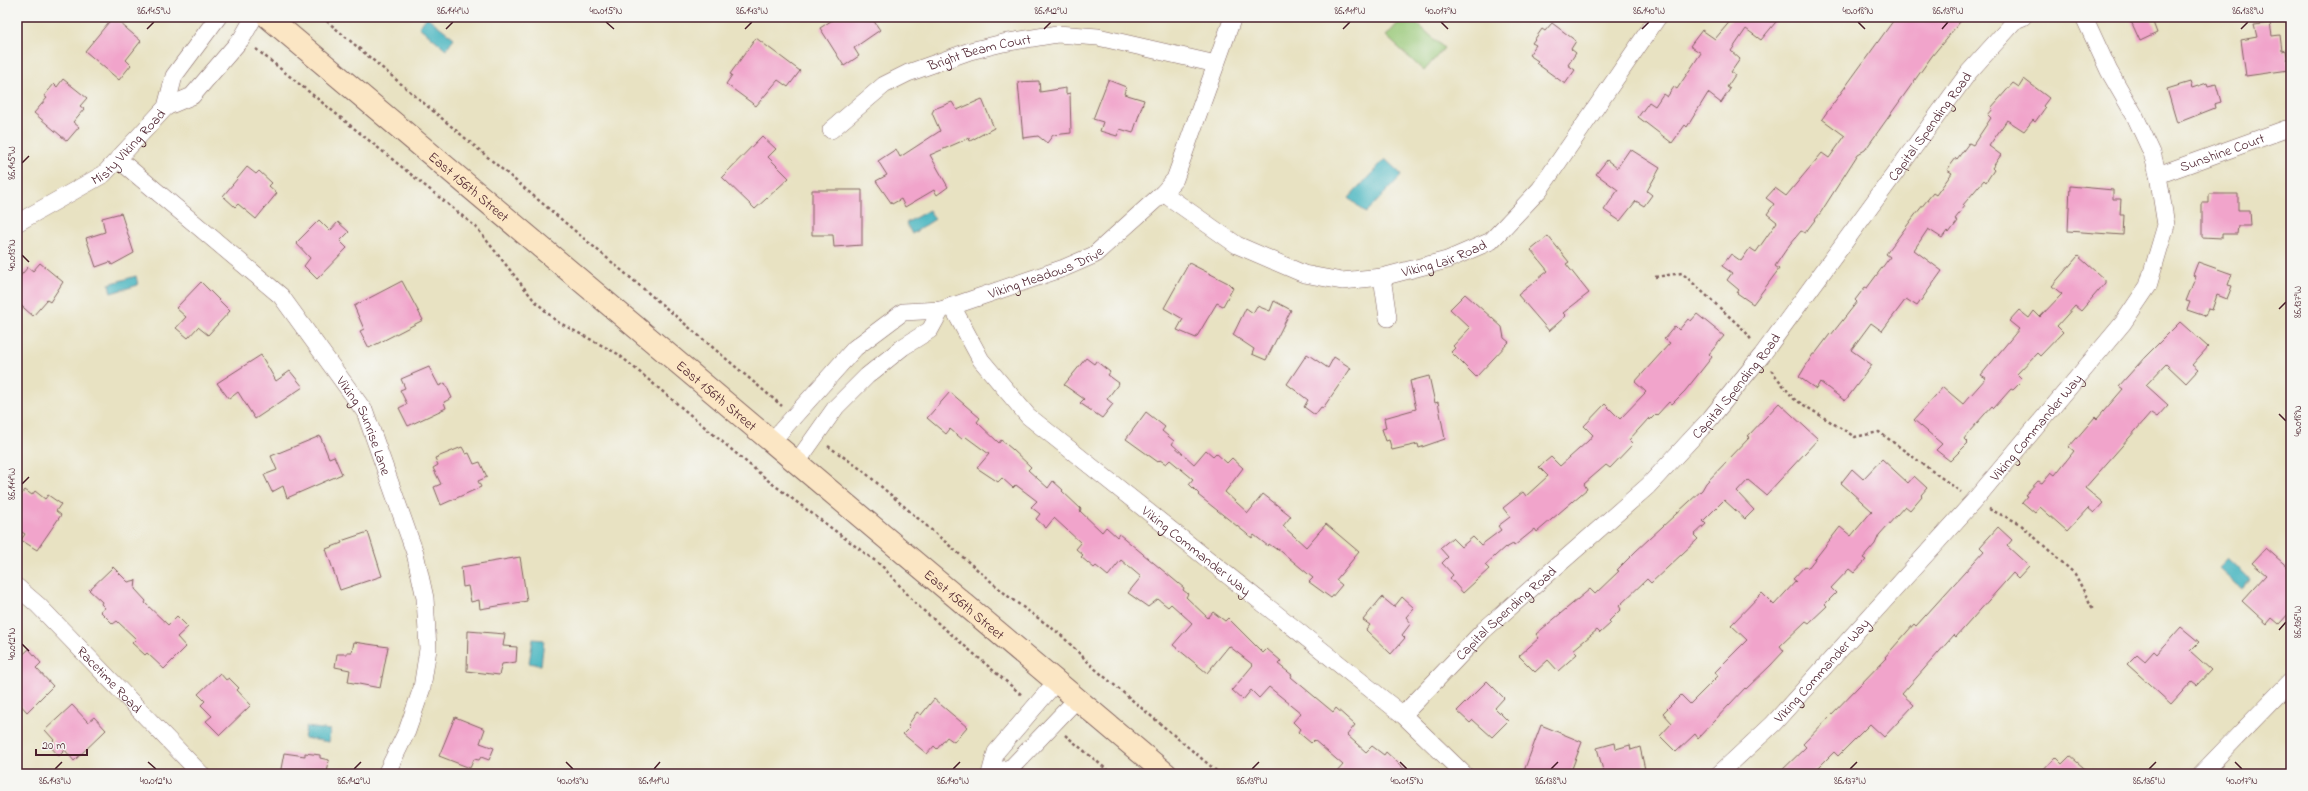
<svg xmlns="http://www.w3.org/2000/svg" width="2308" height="791" viewBox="0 0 2308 791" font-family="'Indie Flower',sans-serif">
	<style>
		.green { fill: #98c877; stroke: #717451 }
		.water { fill: #46b5c0; stroke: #486a76 }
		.building { fill: #f1a4cb }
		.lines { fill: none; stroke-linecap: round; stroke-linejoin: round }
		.street-casing { stroke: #816360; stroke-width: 18 }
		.secondary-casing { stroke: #816360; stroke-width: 24 }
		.path { stroke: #816360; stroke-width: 2.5; stroke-dasharray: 3 3; stroke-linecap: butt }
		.street { stroke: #fff; stroke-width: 17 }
		.secondary { stroke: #fbe6c4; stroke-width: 22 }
		.ticks { fill: none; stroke: #4a1f2b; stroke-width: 1.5 }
		.labels { text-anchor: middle; stroke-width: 3.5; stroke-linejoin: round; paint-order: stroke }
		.street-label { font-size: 14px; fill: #4a1f2b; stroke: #f6f6f2 }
		.neatline { fill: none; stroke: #4a1f2b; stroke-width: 1.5 }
		.ticks-label { font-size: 10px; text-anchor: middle; fill: #4a1f2b }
	</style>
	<rect width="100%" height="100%" fill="#f6f6f2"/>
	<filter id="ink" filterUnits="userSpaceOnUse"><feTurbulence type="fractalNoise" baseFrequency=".025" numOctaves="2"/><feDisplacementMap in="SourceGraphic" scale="8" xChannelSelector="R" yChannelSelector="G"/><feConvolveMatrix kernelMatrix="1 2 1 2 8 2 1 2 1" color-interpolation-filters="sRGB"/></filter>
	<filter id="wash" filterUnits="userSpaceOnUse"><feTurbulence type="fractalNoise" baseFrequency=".012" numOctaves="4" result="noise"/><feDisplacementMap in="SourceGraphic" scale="16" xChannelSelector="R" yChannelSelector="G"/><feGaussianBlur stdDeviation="0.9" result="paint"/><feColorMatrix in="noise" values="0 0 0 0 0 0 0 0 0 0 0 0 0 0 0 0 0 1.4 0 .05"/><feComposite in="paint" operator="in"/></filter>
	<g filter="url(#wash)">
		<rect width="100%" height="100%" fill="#e8e2c2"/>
		<path class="green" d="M1404 17H1410L1444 48 1424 71 1386 36Z"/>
		<g class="water">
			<path d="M427 17 454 38 446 49 419 27Z"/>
			<path d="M1385 159 1402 175 1366 213 1349 198Z"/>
			<path d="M929 210 935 219 912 234 906 223Z"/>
			<path d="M136 276 138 285 111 293 109 284Z"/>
			<path d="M2228 559 2250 580 2242 589 2219 568Z"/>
			<path d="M533 639 544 640 541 665 529 663Z"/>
			<path d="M306 727 330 730 329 742 304 738Z"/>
		</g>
		<g id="blocks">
			<g class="building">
				<path d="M113 17 141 41 126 60 131 65 119 80 85 51Z"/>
				<path d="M837 17H871L880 30 854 48 859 56 844 66 820 28Z"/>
				<path d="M1729 17H1780L1761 40 1746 29 1731 51 1740 59 1731 72 1735 75 1727 87 1730 89 1721 103 1708 93 1687 127 1685 125 1672 143 1638 117 1649 102 1655 106 1663 94 1667 97 1674 87 1677 89 1701 53 1690 46 1702 30 1715 39 1732 19Z"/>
				<path d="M1896 17H1964L1932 56 1865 150 1858 154 1821 212 1805 233 1801 231 1790 244 1775 266 1779 269 1753 304 1737 293 1739 290 1727 280 1732 273 1722 266 1731 254 1741 261 1750 248 1756 252 1777 222 1767 214 1774 204 1766 198 1775 188 1786 196 1822 153 1829 158 1845 136 1822 119Z"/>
				<path d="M2129 17H2151L2157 33 2140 41Z"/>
				<path d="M1552 23 1576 41 1571 49 1576 53 1568 65 1575 70 1565 84 1536 63 1538 61 1529 55 1536 45 1532 43 1542 29 1545 31Z"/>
				<path d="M2270 23 2272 36 2280 35 2282 51 2286 50 2289 70 2246 76 2241 40 2257 37 2254 25Z"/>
				<path d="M756 38 800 71 788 87 778 80 756 106 726 84 732 75 730 74Z"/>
				<path d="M63 79 87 98 80 106 84 109 73 122 79 127 67 141 34 113 47 98 44 96 54 84 57 87Z"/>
				<path d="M2024 79 2049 98 2043 106 2045 108 2035 122 2033 120 2024 131 2007 120 1989 146 2001 155 1992 168 1994 170 1986 182 1984 180 1963 205 1965 206 1955 219 1958 221 1949 233 1947 231 1942 238 1928 229 1914 250 1942 271 1917 306 1906 299 1882 331 1871 323 1851 350 1872 365 1845 401 1820 382 1816 389 1799 377 1813 354H1815L1830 334 1831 335 1857 302 1855 300 1865 287 1867 288 1890 257 1886 254 1915 215 1933 193 1936 195 1952 173 1947 170 1956 158 1957 159 1969 143 1973 145 1991 118 1988 115 1993 109 1991 108 2013 83 2019 87Z"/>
				<path d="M1108 80 1126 87 1124 94 1144 100 1133 133 1120 129 1117 136 1100 131 1103 122 1093 119Z"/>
				<path d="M1039 81 1040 92 1066 88V94L1070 93 1071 133 1053 135 1047 143 1038 136 1023 138 1018 82Z"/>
				<path d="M2190 82 2192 88 2207 83 2208 86 2216 84 2221 102 2214 104 2215 108 2177 123 2167 89Z"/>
				<path d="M982 99 994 128 970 141 969 138 930 155 948 187 937 195 934 190 905 207 901 199 892 204 876 181 887 175 878 161 896 149 900 157 940 131 932 113 934 109 952 102 957 110Z"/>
				<path d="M762 136 776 149 768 157 789 178 755 209 722 177Z"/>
				<path d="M1630 149 1660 168 1647 191 1652 195 1644 206 1636 201 1620 221 1604 210 1618 190 1596 174 1607 160 1617 168Z"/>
				<path d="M247 167 256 174 259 171 272 183 269 186 277 193 256 219 238 204 235 207 223 196Z"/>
				<path d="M2070 186 2113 190V199H2121L2120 215H2124L2123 235 2068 231Z"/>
				<path d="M812 190H862V245L834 247 833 235H812Z"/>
				<path d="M2209 194H2238V210H2250L2251 226H2238L2237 234H2222V238L2202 237V203H2209Z"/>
				<path d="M121 213 134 253 112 265 110 262 96 267 86 238 105 232 102 218Z"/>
				<path d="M319 220 330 231 338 222 349 232 340 241 347 248 317 279 304 266 310 258 296 243Z"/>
				<path d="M1548 236 1569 262 1566 264 1589 293 1563 313 1566 316 1549 331 1518 295 1548 271 1531 250Z"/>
				<path d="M2078 256 2105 280V283L2081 311 2075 306 2057 326 2063 332 2040 356 2037 353 2017 374 2023 380 2013 390 2011 389 1994 408 1992 406 1969 432 1964 439 1968 443 1950 461 1936 450 1942 444 1914 420 1943 387 1963 404 1986 378 1981 375 2019 329 2009 321 2019 310 2029 318 2034 311 2040 317 2062 294 2052 286Z"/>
				<path d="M2198 262 2232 274 2228 285 2232 286 2227 299 2217 295 2212 310 2208 309 2205 316 2187 310 2190 302 2186 301 2196 276 2193 275Z"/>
				<path d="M40 263 63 282 50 302 47 300 33 316 17 302V280L28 267 33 271Z"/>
				<path d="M1189 263 1228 283 1233 288 1223 306 1217 303 1196 338 1177 330 1183 319 1164 308Z"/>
				<path d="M402 281 423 320 369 348 360 331 364 329 354 306Z"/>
				<path d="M201 282 230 311 208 335 198 327 188 338 176 328 186 317 176 308Z"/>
				<path d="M1465 294 1502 327 1504 338 1509 342 1476 377 1451 352 1455 348 1453 346 1470 328 1450 309Z"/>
				<path d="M1274 301 1291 310 1266 360 1252 354 1254 349 1233 335 1246 308 1253 313 1257 306 1270 311Z"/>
				<path d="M1697 314 1724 336 1709 354 1712 357 1685 391 1672 404 1669 402 1657 415 1656 414 1650 420 1649 418 1629 440 1633 444 1610 468 1606 465 1584 484 1587 489 1537 532 1535 529 1514 546 1513 544 1506 548 1505 547 1485 565 1489 569 1463 593 1450 578 1453 575 1442 563 1448 557 1440 548 1452 538 1461 547 1473 537 1481 545 1501 530 1498 526 1510 517 1503 508 1523 492 1526 496 1548 476 1539 467 1551 457 1560 466 1588 441 1593 435 1584 426 1605 404 1620 419 1646 392 1635 382 1670 343 1664 339 1675 326 1679 330 1688 319 1691 321Z"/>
				<path d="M2180 322 2208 347 2192 365 2198 370 2186 383 2166 364 2146 385 2168 405 2157 417 2151 413 2085 488 2103 503 2094 513 2088 508 2067 531 2040 507 2035 513 2022 502 2027 496 2025 495 2038 481 2042 483 2051 472 2055 475 2074 451 2069 447 2095 417 2097 419 2123 389 2119 386 2145 357Z"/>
				<path d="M1307 354 1328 368 1334 357 1351 368 1323 408 1321 407 1315 415 1304 407 1308 400 1287 384Z"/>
				<path d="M261 355 276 381 290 371 303 387 255 419 238 392 229 399 217 383Z"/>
				<path d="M1086 358 1094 364 1096 361 1110 372 1108 375 1119 383 1107 399 1113 404 1102 418 1080 403 1084 399 1064 385Z"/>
				<path d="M429 367 439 386 445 383 452 398 444 402 446 408 408 426 399 408 407 404 400 390 405 388 401 379Z"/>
				<path d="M1429 376 1435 403 1438 402 1445 439 1419 448 1418 444 1392 450 1389 440 1386 441 1382 429 1386 428 1384 418 1416 409 1410 381Z"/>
				<path d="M950 392 980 418 977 422 999 443 1001 440 1012 449 1031 467 1028 470 1048 488 1053 481 1063 490 1062 491 1081 509 1080 511 1102 532 1106 527 1117 537 1119 534 1184 588 1183 590 1188 594 1186 597 1208 618 1213 612 1225 621 1228 618 1263 653 1267 649 1281 661 1278 664 1292 675 1291 677 1333 712 1336 708 1355 725 1347 735 1366 752 1372 746 1384 755 1386 752 1410 774H1335L1343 765 1314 740 1311 743 1298 732 1300 729 1293 722 1301 713 1269 687 1259 698 1251 690 1243 700 1232 690 1253 665 1229 646 1207 673 1173 645 1192 623 1171 604 1168 607 1158 599 1148 607 1128 593 1141 577 1121 560 1108 576 1096 566 1094 568 1081 557 1083 555 1076 549 1081 543 1054 518 1046 528 1036 519 1040 514 1031 507 1037 501 1016 485 1013 488 1002 478 998 482 977 468 989 454 966 437 963 440 950 429 946 434 927 418Z"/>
				<path d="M1779 403 1818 439 1766 495 1748 480 1737 492 1754 510 1745 519 1724 500 1703 521 1706 524 1694 535 1698 539 1651 583 1647 579 1619 606 1621 609 1609 621 1611 623 1600 633 1597 630 1573 650 1577 654 1558 671 1548 660 1535 672 1519 656 1539 638 1536 634 1590 589 1595 594 1619 571 1617 570 1636 551 1702 490 1706 483 1750 437 1748 436Z"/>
				<path d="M1146 412 1165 427 1162 431 1174 441 1172 444 1194 464 1206 450 1213 456 1216 453 1227 463 1232 458 1243 468 1225 492 1248 513 1263 494 1291 516 1283 526 1306 547 1326 524 1359 552 1336 580 1342 585 1331 598 1309 582 1313 578 1277 548 1276 549 1269 544 1268 546 1254 535 1252 538 1198 495 1199 494 1189 484 1193 479 1170 460 1166 464 1160 460 1158 462 1126 439Z"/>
				<path d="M320 436 329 458 334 456 342 474 287 498 283 486 272 492 264 475 277 470 271 456Z"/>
				<path d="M462 447 466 454 469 453 474 464 480 462 487 477 478 481 481 487 441 505 434 487 441 484 433 468 438 465 435 458Z"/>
				<path d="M1882 459 1908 483 1914 476 1927 488 1921 495 1922 496 1910 510 1905 506 1879 535 1875 544 1863 558 1866 560 1854 573 1849 569 1831 588 1836 593 1825 604 1827 606 1809 623 1806 621 1780 646 1784 651 1771 665 1746 689 1745 688 1698 738 1695 734 1676 752 1660 736 1672 723 1663 713 1681 695 1690 704 1718 676 1715 672 1747 640 1731 625 1762 593 1774 605 1796 581 1793 579 1805 566 1808 568 1840 527 1851 536 1872 511 1841 483 1852 469 1863 479Z"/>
				<path d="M25 490 32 495 35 491 45 499 48 495 61 504 56 511 61 515 37 550 21 540 25 534 17 529V500Z"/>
				<path d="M1998 527 2012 540 2007 546 2029 566 2018 578 2013 573 1956 637 1954 635 1902 694 1914 705 1884 737 1870 724 1838 756 1834 752 1812 774H1778L1806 747 1803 744 1886 658 1885 657 1914 624 1916 626 1984 551 1980 547Z"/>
				<path d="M368 532 382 576 340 590 326 549 342 543 341 541Z"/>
				<path d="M2266 548 2291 570V611L2279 624 2272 618 2267 624 2242 601 2266 575 2252 563Z"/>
				<path d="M520 557 527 601 480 609 479 600 471 602 468 586 463 587 461 567Z"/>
				<path d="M113 567 128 582 136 580 135 589 146 601 145 603 168 625 177 616 188 627 177 637 186 647 164 669 147 653 145 655 132 643 136 639 117 621 113 624 100 611 105 608 101 604 102 602 89 590Z"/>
				<path d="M1382 597 1394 607 1402 597 1414 608 1406 617 1411 623 1402 635 1405 638 1391 654 1366 630 1370 625 1363 620Z"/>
				<path d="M2181 627 2199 642 2190 651 2211 670 2197 685 2192 681 2171 704 2127 664 2137 654 2145 661 2154 651 2157 654Z"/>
				<path d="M468 631 505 634 503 646 517 647 516 662 502 664 499 675 467 671Z"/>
				<path d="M354 642 388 647 380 688 348 682 350 670 335 667 337 654H347V652H352Z"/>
				<path d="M29 649 41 663 36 668 53 686 27 712 17 701V660Z"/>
				<path d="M220 673 226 680 229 678 239 688 237 690 251 705 220 735 206 721 212 716 201 705 205 701 198 694Z"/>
				<path d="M1487 681 1504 698 1495 708 1508 721 1492 737 1473 720 1470 723 1457 711Z"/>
				<path d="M934 699 967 727 954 742 947 737 937 749 934 746 927 754 903 734 910 727 908 725 917 712 921 715Z"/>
				<path d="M72 705 88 722 94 717 106 730 74 761 65 750 59 756 49 745 54 740 45 730Z"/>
				<path d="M455 717 485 729 480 743 494 748 489 760 481 757 479 760 474 759 470 768 439 756Z"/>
				<path d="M1541 725 1582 742 1570 774H1532L1524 771Z"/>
				<path d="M1615 743 1616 749 1630 745 1631 750 1640 747 1646 774H1604L1597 748Z"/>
				<path d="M284 753 305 756V753L320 755V758L329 760 327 774H280Z"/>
				<path d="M2070 756 2091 774H2039L2055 757 2062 764Z"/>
			</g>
		</g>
	</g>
	<g filter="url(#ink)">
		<use href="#blocks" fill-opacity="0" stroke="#816360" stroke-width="1"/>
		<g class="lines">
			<defs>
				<g id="street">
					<path d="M166 107 192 96 242 38 254 17"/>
					<path id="s1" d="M831 130 884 85 908 73 970 51 1003 43 1057 34 1098 37 1216 64"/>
					<path id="s2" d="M118 159 281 296 365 412 415 553 425 598 428 649 422 688 407 731 386 774"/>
					<path id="s3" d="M2158 175 2286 129"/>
					<path id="s4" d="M1163 193 1237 245 1304 274 1342 281 1382 277 1447 260 1491 241 1540 189 1658 17"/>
					<path id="s5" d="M17 223 104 174 166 107 174 76 218 17"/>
					<path d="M1382 277 1388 318"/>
					<path id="s6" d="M952 306 981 360 1028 416 1403 715 1464 774"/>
					<path id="s7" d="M772 441 855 348 903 312 941 310 1064 268 1094 255 1163 193 1175 179 1233 17"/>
					<path d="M797 462 836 407 867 376 903 347 930 330 941 310"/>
					<path id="s8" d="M17 587 38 605 201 774"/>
					<path id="s9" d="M1403 715 1484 630 1648 486 1709 420 1762 355 1969 72 2016 20 2023 17"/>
					<path d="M990 774 996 752 1056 682"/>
					<path d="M994 774 1012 767 1077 699"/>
					<path id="s10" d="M1719 774 1773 724 1974 501 2123 323 2148 286 2166 225 2158 175 2152 153 2135 116 2109 71 2084 17"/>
					<path d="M2201 774 2291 681"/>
				</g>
				<g id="secondary">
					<path id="s11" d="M268 17 1166 774"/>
				</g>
			</defs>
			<use href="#street" class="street-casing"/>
			<use href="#secondary" class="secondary-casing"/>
			<g class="path">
				<path d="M322 17 782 406"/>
				<path d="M256 49 476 227 533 299 556 321 618 354 770 482 882 566 917 605 1023 696"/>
				<path d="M1655 277 1682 273 1745 331 1752 341"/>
				<path d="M1771 370 1794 399 1855 437 1879 432 1961 492"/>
				<path d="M828 446 862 470 1009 597 1060 634 1094 668 1220 774"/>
				<path d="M1989 509 2019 523 2075 574 2093 609"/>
				<path d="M1065 735 1112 774"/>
			</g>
			<use href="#street" class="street"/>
			<use href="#secondary" class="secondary"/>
		</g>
	</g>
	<path class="ticks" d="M606 22 614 29M1441 22 1448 29M1858 22 1865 29M147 29 154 22M446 29 453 22M745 29 752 22M1044 29 1051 22M1343 29 1350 22M1642 29 1649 22M1942 29 1948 22M2241 29 2248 22M22 163 29 156M22 255 29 262M2279 309 2286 302M2279 414 2286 421M22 484 29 477M2279 630 2286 622M22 644 29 651M148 762 156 769M566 762 573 769M1400 762 1407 769M2235 762 2242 769M55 769 62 762M354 769 361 762M654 769 660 762M953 769 960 762M1252 769 1259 762M1551 769 1558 762M1850 769 1857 762M2149 769 2156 762"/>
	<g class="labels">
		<g class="street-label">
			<text dy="5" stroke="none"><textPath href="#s1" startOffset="171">Bright Beam Court</textPath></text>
			<text dy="5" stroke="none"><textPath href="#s9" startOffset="793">Capital Spending Road</textPath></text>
			<text dy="5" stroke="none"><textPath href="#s5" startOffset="136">Misty Viking Road</textPath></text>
			<text dy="5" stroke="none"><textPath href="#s3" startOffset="68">Sunshine Court</textPath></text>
			<text dy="5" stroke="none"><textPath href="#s11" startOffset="263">East 156th Street</textPath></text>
			<text dy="5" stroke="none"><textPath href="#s4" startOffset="307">Viking Lair Road</textPath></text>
			<text dy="5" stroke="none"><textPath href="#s7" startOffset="334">Viking Meadows Drive</textPath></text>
			<text dy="5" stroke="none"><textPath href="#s9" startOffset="469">Capital Spending Road</textPath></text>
			<text dy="5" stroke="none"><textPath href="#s11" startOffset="587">East 156th Street</textPath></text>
			<text dy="5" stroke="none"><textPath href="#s2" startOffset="368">Viking Sunrise Lane</textPath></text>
			<text dy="5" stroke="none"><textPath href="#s10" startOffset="470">Viking Commander Way</textPath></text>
			<text dy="5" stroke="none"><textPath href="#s6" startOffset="350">Viking Commander Way</textPath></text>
			<text dy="5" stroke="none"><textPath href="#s11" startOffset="911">East 156th Street</textPath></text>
			<text dy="5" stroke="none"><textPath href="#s9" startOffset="145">Capital Spending Road</textPath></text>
			<text dy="5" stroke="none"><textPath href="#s10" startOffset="146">Viking Commander Way</textPath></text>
			<text dy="5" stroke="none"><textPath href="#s8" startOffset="131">Racetime Road</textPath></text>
		</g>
	</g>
	<rect width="2308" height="791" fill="none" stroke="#f6f6f2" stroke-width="44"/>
	<path d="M36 749v6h51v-6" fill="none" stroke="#4a1f2b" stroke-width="2"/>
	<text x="42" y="749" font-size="12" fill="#4a1f2b" stroke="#f6f6f2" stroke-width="3" paint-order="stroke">20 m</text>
	<rect x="22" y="22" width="2264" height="747" class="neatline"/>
	<g class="ticks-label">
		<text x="154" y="14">86.145°W</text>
		<text x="453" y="14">86.144°W</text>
		<text x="606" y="14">40.015°N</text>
		<text x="752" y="14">86.143°W</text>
		<text x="1051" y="14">86.142°W</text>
		<text x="1350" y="14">86.141°W</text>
		<text x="1441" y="14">40.017°N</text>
		<text x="1649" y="14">86.140°W</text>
		<text x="1858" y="14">40.018°N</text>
		<text x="1948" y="14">86.139°W</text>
		<text x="2248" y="14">86.138°W</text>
		<text transform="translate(11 163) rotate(-90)" y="4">86.145°W</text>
		<text transform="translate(11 255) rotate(-90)" y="4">40.013°N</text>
		<text transform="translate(2297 302) rotate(-90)" y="4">86.137°W</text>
		<text transform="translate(2297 421) rotate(-90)" y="4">40.018°N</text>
		<text transform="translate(11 484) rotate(-90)" y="4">86.144°W</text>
		<text transform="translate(2297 622) rotate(-90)" y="4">86.136°W</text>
		<text transform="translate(11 644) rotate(-90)" y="4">40.012°N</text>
		<text x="55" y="784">86.143°W</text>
		<text x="156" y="784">40.012°N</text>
		<text x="354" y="784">86.142°W</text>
		<text x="573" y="784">40.013°N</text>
		<text x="654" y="784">86.141°W</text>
		<text x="953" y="784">86.140°W</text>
		<text x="1252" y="784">86.139°W</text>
		<text x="1407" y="784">40.015°N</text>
		<text x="1551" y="784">86.138°W</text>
		<text x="1850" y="784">86.137°W</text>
		<text x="2149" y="784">86.136°W</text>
		<text x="2242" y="784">40.017°N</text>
	</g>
</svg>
